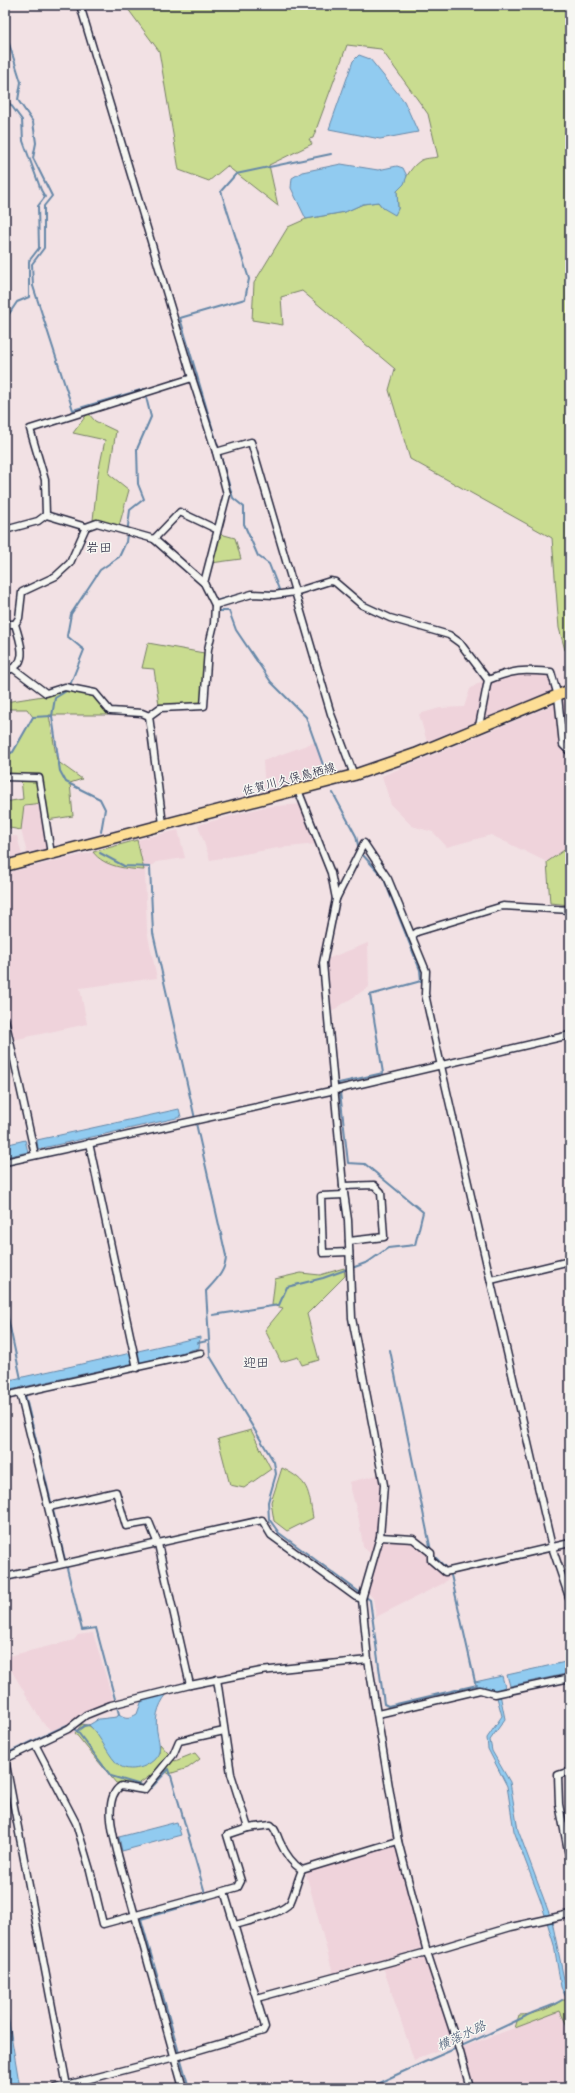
<svg xmlns="http://www.w3.org/2000/svg" width="575" height="2093" viewBox="0 0 575 2093" font-family="'Gochi Hand','Klee One',sans-serif">
	<style>
		.built { fill: #efd3db }
		.green { fill: #c9dc90; stroke: #767f66 }
		.water { fill: #91cbf0; stroke: #6587a8 }
		.lines { fill: none; stroke-linecap: round; stroke-linejoin: round }
		.stream { stroke: #6587a8; stroke-width: 2 }
		.street-casing { stroke: #22223b; stroke-width: 9 }
		.primary-casing { stroke: #22223b; stroke-width: 13 }
		.street { stroke: #f6f6f2; stroke-width: 6 }
		.primary { stroke: #fdde96; stroke-width: 10 }
		.labels { text-anchor: middle; stroke-width: 3; stroke-linejoin: round; paint-order: stroke }
		.street-label { font-size: 12px; fill: #22223b; stroke: #f6f6f2 }
		.neighbourhood-label { font-size: 13px; fill: #22223b; stroke: #f6f6f2 }
		.water-label { font-size: 13px; font-style: italic; fill: #435571; stroke: #f6f6f2 }
	</style>
	<rect width="100%" height="100%" fill="#f2e1e4"/>
	<filter id="ink" filterUnits="userSpaceOnUse"><feTurbulence type="fractalNoise" baseFrequency=".025" numOctaves="2"/><feDisplacementMap in="SourceGraphic" scale="8" xChannelSelector="R" yChannelSelector="G"/><feConvolveMatrix kernelMatrix="1 2 1 2 8 2 1 2 1" color-interpolation-filters="sRGB"/></filter>
	<g filter="url(#ink)">
		<g class="built">
			<path d="M521 668 548 674 554 690 427 742 419 714 440 708 464 707 470 689 483 680Z"/>
			<path d="M570 698V846L547 862 491 835 447 847 433 832 412 826 391 805 382 776Z"/>
			<path d="M315 742 327 776 265 793 263 761Z"/>
			<path d="M44 802 52 848 27 853 21 830 23 805Z"/>
			<path d="M302 804 317 844 278 848 210 860 198 825 264 807Z"/>
			<path d="M178 830 185 858 156 862 145 871 147 931 157 978 80 988 87 1024 8 1041 5 1027V873L93 852 99 860 144 870 137 840Z"/>
			<path d="M17 836 22 855 5 860V837Z"/>
			<path d="M368 943 369 987 326 1015 322 961Z"/>
			<path d="M378 1475H385L384 1534 415 1537 447 1569 451 1575 444 1583 376 1617 373 1598 366 1591 377 1559 363 1547 359 1520 349 1482Z"/>
			<path d="M93 1633 113 1700 83 1713 75 1733 59 1737 43 1723 5 1660V1657L74 1640 78 1635Z"/>
			<path d="M395 1838 423 1948 333 1973 304 1866Z"/>
			<path d="M426 1956 455 2043 414 2060 383 1967Z"/>
			<path d="M560 2011 570 2032V2088H472L463 2047Z"/>
		</g>
		<g class="green">
			<path d="M125 5H570V650H565L559 628 552 538 410 459 389 390 395 369 302 291 281 297 283 325 252 320 254 283 288 227 306 219 345 212 363 204 378 202 383 208 398 209 397 191C405 182 409 168 420 161 424 158 433 158 438 157L428 114 381 49 347 45 313 138 309 139 312 144 269 165 278 206 227 166 209 181 179 170 159 51Z"/>
			<path d="M88 413 95 421 116 431 109 474 129 490 119 526 93 520 98 474 105 440 73 433Z"/>
			<path d="M217 533 235 538 241 559 211 563Z"/>
			<path d="M148 643 204 653 202 704 159 705 154 669 142 668Z"/>
			<path d="M63 689 94 696 108 715H49L57 761 82 779 70 783 73 816 47 820 44 803 24 805 21 830 10 828 9 811H5V802L23 799 21 778 5 777V756L13 752 33 717 27 709H5V702L43 696Z"/>
			<path d="M137 840 144 870C127 869 104 867 93 852Z"/>
			<path d="M570 846V905L550 903 547 862Z"/>
			<path d="M344 1268 345 1276 307 1314 319 1360 302 1365 298 1357 281 1362 265 1330 283 1308 272 1305 275 1279 301 1273 320 1275Z"/>
			<path d="M251 1430 271 1469 244 1488 230 1485 218 1439Z"/>
			<path d="M282 1468C310 1482 308 1490 313 1518L287 1531 274 1521 271 1502Z"/>
			<path d="M82 1724C94 1725 99 1735 106 1745L159 1753 160 1744 175 1761 195 1753 200 1759 188 1768 169 1774 161 1768 137 1785 116 1783 75 1733Z"/>
			<path d="M562 2000H567L570 2006V2032L560 2011 515 2028 519 2015C534 2015 550 2009 562 2000Z"/>
		</g>
		<g class="water">
			<path d="M359 55 370 59 404 101 418 132 380 139 329 129 353 61Z"/>
			<path d="M341 164 378 170 397 166 403 168 407 176 404 184 397 191 398 209 395 215 383 208 378 202 363 204 345 212 306 219 291 188 292 178 302 172Z"/>
			<path d="M179 1109 181 1117 38 1149 37 1140Z"/>
			<path d="M25 1140 28 1152 5 1157V1145Z"/>
			<path d="M200 1337 199 1348 140 1363 138 1351Z"/>
			<path d="M131 1353 134 1363 5 1391V1381Z"/>
			<path d="M570 1661V1673L510 1686 507 1675Z"/>
			<path d="M502 1676 505 1687 499 1689 505 1719 490 1740 492 1751 510 1782 518 1830 552 1921 565 1984 570 1991V2006L561 1987 554 1945 541 1902 514 1831 507 1786 488 1749 487 1738 502 1716 495 1690 483 1686 477 1687 475 1682Z"/>
			<path d="M167 1694C157 1706 154 1720 158 1737 159 1742 160 1746 159 1752 155 1765 132 1774 120 1766 109 1758 101 1736 89 1725L99 1719 117 1717 119 1714C126 1719 130 1718 137 1714L142 1700Z"/>
			<path d="M177 1822 181 1835 122 1851 119 1837Z"/>
			<path d="M5 1999 20 2088H8L5 2070Z"/>
		</g>
		<g class="lines">
			<g class="stream">
				<path d="M5 31 21 82 18 100 33 122 36 143 33 158 52 196 44 206V248L32 264 33 286 73 410 144 389 151 417 137 449 138 484 144 499 130 510 126 542 119 557 100 570 71 614 67 636 84 650 68 690 55 698 52 716 60 771 66 782 100 799 105 809 101 832"/>
				<path d="M5 67 10 78 8 101 22 120 23 141 41 190 45 197 38 206 39 248 29 261V297L17 302 5 320"/>
				<path d="M252 591 280 592 269 564 258 556 244 524V507L233 498 180 318 245 299 249 279 221 191 236 174 331 154"/>
				<path d="M238 595 219 600 218 611H229L236 630 271 682 306 717 327 776"/>
				<path d="M5 755 13 752 33 717 52 716"/>
				<path d="M333 793 356 836 359 850"/>
				<path d="M100 853 124 866 150 867 153 933 226 1256C226 1271 216 1280 206 1291L210 1356 274 1462 276 1474 268 1502 269 1519 279 1533 370 1600 384 1704 388 1706 477 1685"/>
				<path d="M352 1268 368 1262 388 1248 415 1245 423 1212 365 1164 348 1163 339 1083 383 1073 370 995 421 981 420 970 383 877 361 853"/>
				<path d="M5 1304 21 1379"/>
				<path d="M213 1315 279 1305 287 1287 323 1278 348 1269"/>
				<path d="M198 1343 207 1341"/>
				<path d="M390 1350 431 1551"/>
				<path d="M23 1386 82 1630 96 1628 119 1714"/>
				<path d="M433 1555 447 1569"/>
				<path d="M451 1575 475 1682"/>
				<path d="M89 1725 84 1726 77 1731 111 1776 151 1788 169 1769 207 1900 141 1919 189 2088"/>
				<path d="M5 1747 8 1753 67 1725 77 1731"/>
				<path d="M369 2088C420 2062 475 2042 526 2016 538 2009 550 2008 562 2000"/>
			</g>
			<defs>
				<g id="street">
					<path d="M80 5 192 378 216 452 227 494 204 583"/>
					<path d="M216 452 251 442 331 714 354 775"/>
					<path d="M46 515 86 527 97 523 154 539 204 583 215 605 214 624 208 649 204 706 160 708 149 716 163 824"/>
					<path d="M5 530 38 521 46 515 45 480 30 429 192 378"/>
					<path d="M154 539 180 512 216 529"/>
					<path d="M215 605 252 594 274 595 295 592 330 581 335 582 362 605 390 618 449 635 460 643 488 680C515 669 523 670 551 672L558 696 563 745 570 752"/>
					<path d="M5 624H15"/>
					<path d="M14 669 46 693 65 687 95 693 110 711 142 713 149 716"/>
					<path d="M5 671C31 665 20 642 15 624L19 618 22 592 56 576 70 563 86 527"/>
					<path d="M479 726 488 680"/>
					<path d="M5 777 39 778 51 854"/>
					<path d="M298 790 331 873 336 899 323 963 343 1186 348 1220 352 1318 384 1485 380 1537 362 1599 368 1660 398 1841 427 1952 460 2052 470 2088"/>
					<path d="M336 899 364 843 388 879 426 971 425 994 441 1066 552 1547 570 1600"/>
					<path d="M412 936 417 932 503 906 570 910"/>
					<path d="M5 1019 35 1155"/>
					<path d="M89 1143 137 1368"/>
					<path d="M5 1162 335 1090 570 1035"/>
					<path d="M343 1186 374 1185 381 1192 384 1237 349 1241"/>
					<path d="M344 1195 321 1196 323 1253 349 1252"/>
					<path d="M491 1280 570 1261"/>
					<path d="M20 1393 62 1564"/>
					<path d="M5 1396 201 1353"/>
					<path d="M49 1507 116 1492 126 1526 149 1522 158 1544 190 1685"/>
					<path d="M380 1537 413 1539 431 1553V1560L445 1572 570 1543"/>
					<path d="M5 1577 262 1520 271 1535 356 1597 362 1599"/>
					<path d="M217 1679 231 1774 248 1828"/>
					<path d="M378 1714 480 1690 495 1694 570 1678"/>
					<path d="M36 1746 76 1823 90 1870 103 1924 224 1891"/>
					<path d="M5 1759 68 1729 86 1715 111 1705 190 1685 261 1671 368 1660"/>
					<path d="M5 1759 67 2086"/>
					<path d="M570 1771 558 1775 559 1804 570 1861"/>
					<path d="M235 1925C249 1921 281 1914 290 1903 294 1896 298 1878 302 1870"/>
					<path d="M257 1998 427 1952 511 1927 570 1914"/>
					<path d="M55 2088 175 2057 263 2031 265 2027 224 1891 238 1887 241 1881 227 1835 248 1828 271 1825C276 1829 277 1836 280 1842 285 1853 291 1863 302 1870L398 1841"/>
					<path d="M183 2088 118 1855C114 1838 102 1798 121 1786L144 1790 173 1755 179 1741 224 1731"/>
				</g>
				<path id="primary" d="M5 866 354 775 415 754 570 690"/>
			</defs>
			<use href="#street" class="street-casing"/>
			<use href="#primary" class="primary-casing"/>
			<use href="#street" class="street"/>
			<use href="#primary" class="primary"/>
		</g>
	</g>
	<g class="labels">
		<g class="street-label">
			<text transform="translate(289 779) rotate(-15)" y="4">佐賀川久保鳥栖線</text>
		</g>
		<g class="neighbourhood-label">
			<text x="99" y="552">岩田</text>
			<text x="256" y="1367">迎田</text>
		</g>
		<g class="water-label">
			<text transform="translate(461 2035) rotate(-25)" y="5">横落水路</text>
		</g>
	</g>
	<rect width="575" height="2093" fill="none" stroke="#f6f6f2" stroke-width="20"/>
	<rect x="10" y="10" width="555" height="2073" fill="none" stroke="#22223b" stroke-width="1.5" filter="url(#ink)"/>
</svg>
